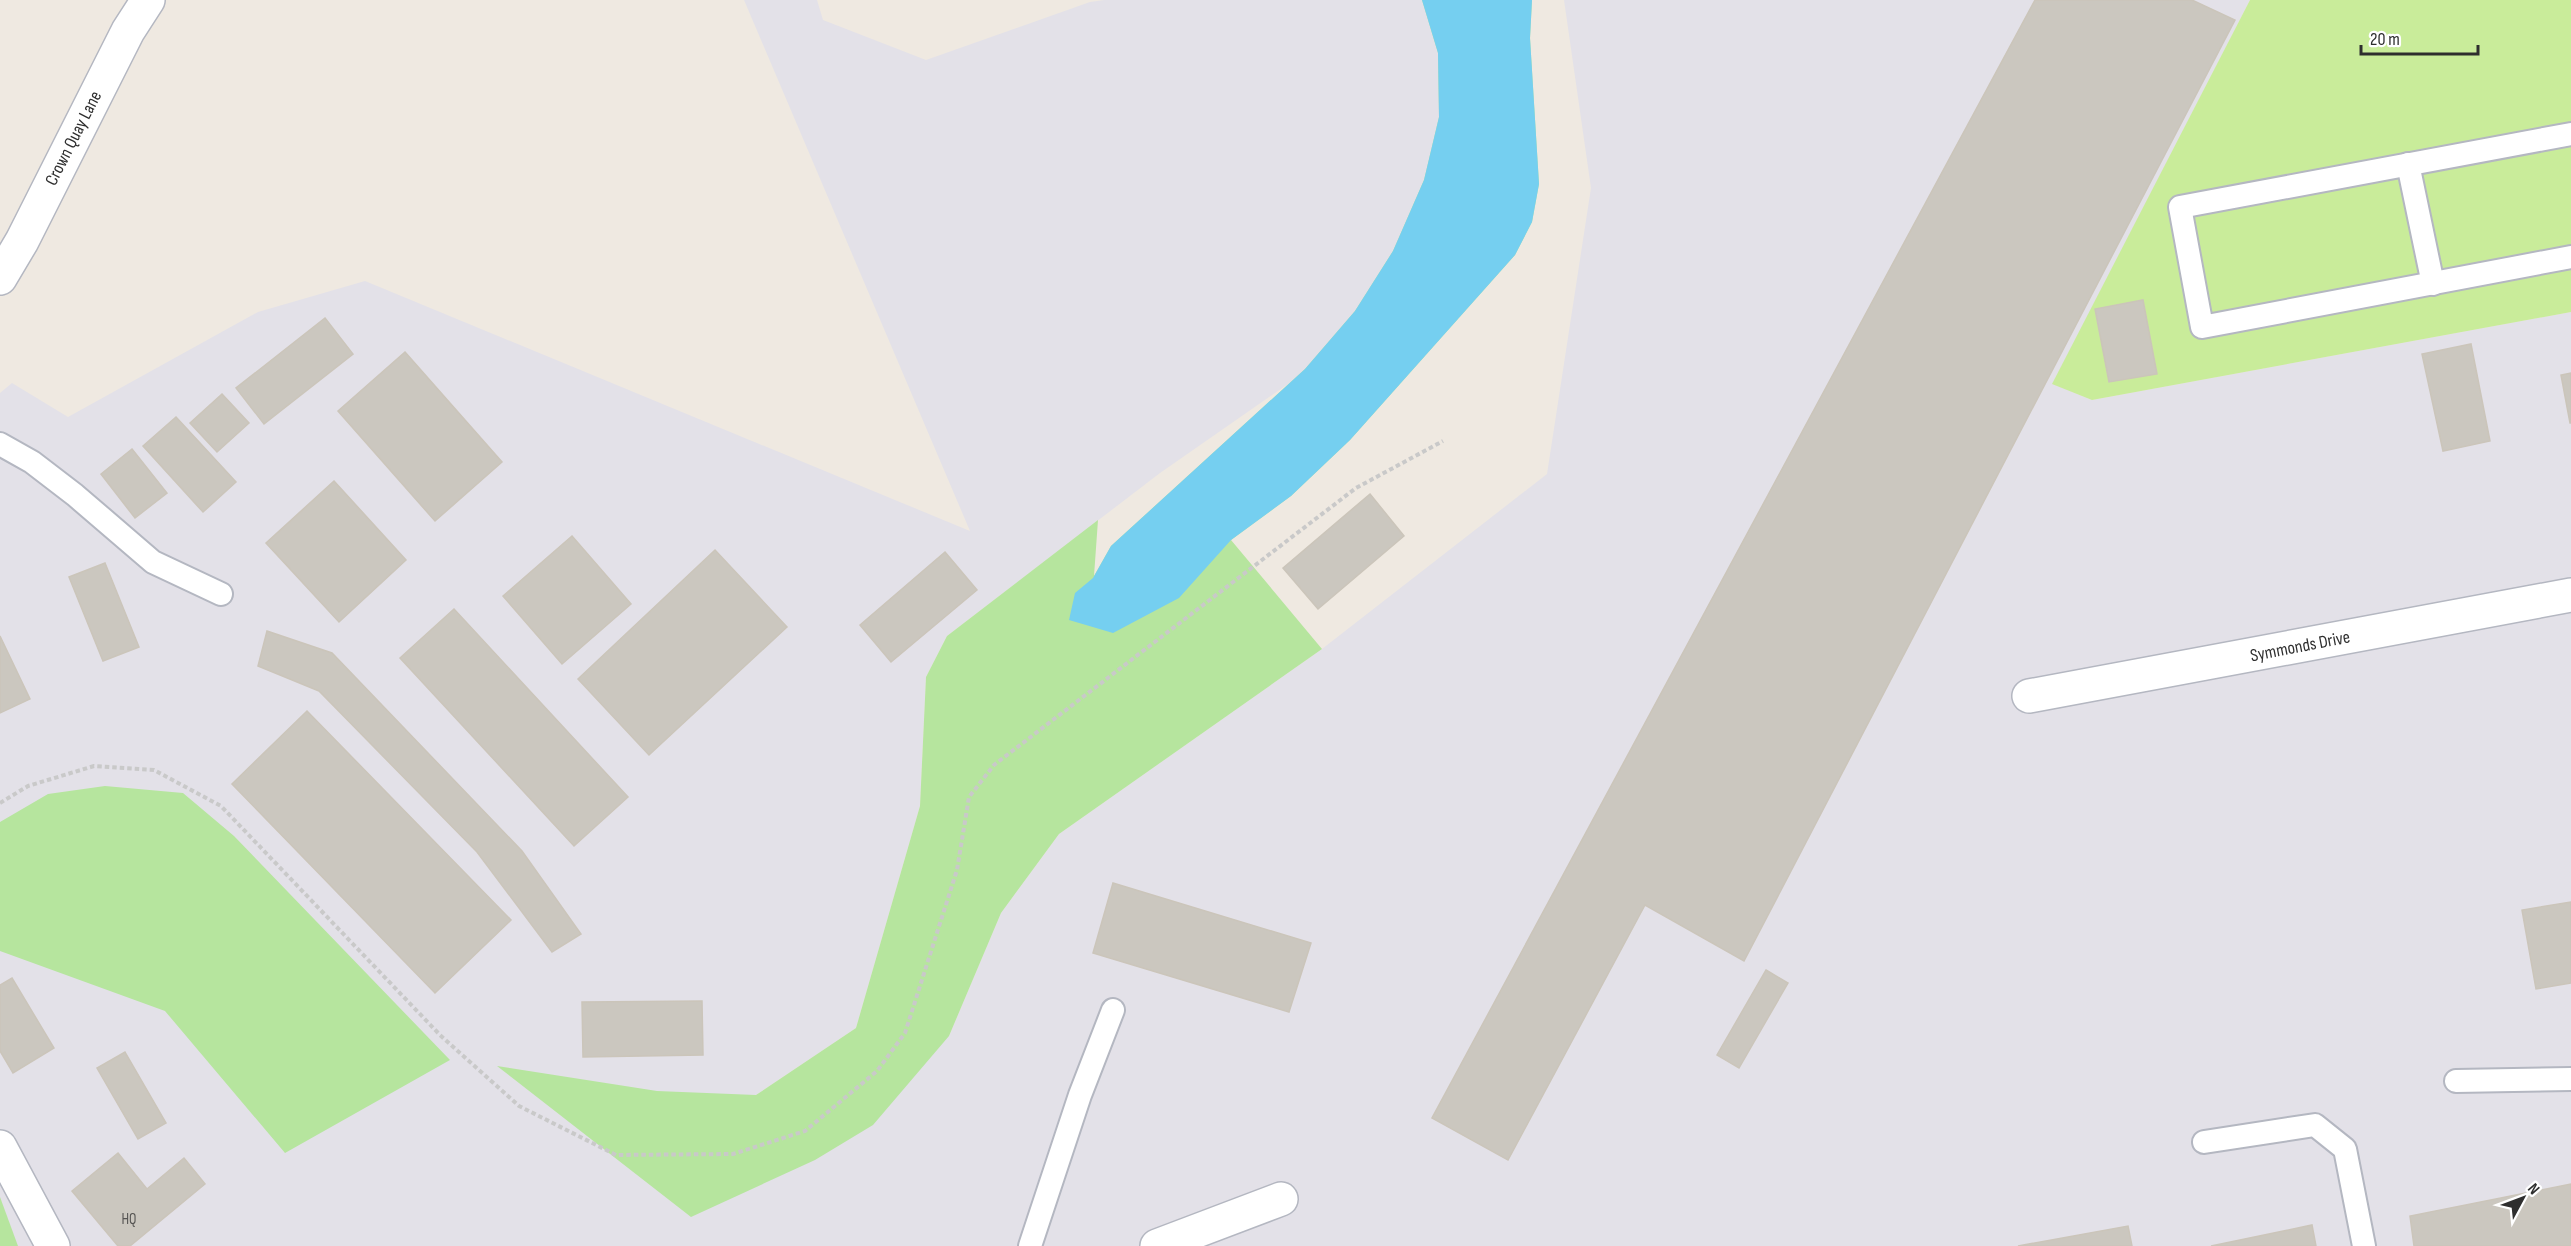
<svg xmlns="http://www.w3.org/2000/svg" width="2571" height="1246" viewBox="0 0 2571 1246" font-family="'Sofia Sans Condensed',sans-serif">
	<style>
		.industrial { fill: #e3e1e8 }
		.green { fill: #b6e59e }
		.pitch { fill: #c9ec9a }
		.water { fill: #75cff0 }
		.building { fill: #cbc7bf; stroke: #cbc5ba; stroke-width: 1.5 }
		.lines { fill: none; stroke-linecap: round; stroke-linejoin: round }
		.service-casing { stroke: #b4b7c1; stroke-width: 26 }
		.minor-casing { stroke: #b4b7c1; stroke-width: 36 }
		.path { stroke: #c9c9c9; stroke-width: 4; stroke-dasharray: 4.5 3; stroke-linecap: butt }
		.service { stroke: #fff; stroke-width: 22 }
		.minor { stroke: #fff; stroke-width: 33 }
		.labels { text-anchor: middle; stroke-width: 4.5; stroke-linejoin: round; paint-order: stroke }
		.number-label { font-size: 15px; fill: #555452 }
		.street-label { font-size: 18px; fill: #2e2e2e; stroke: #fff }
	</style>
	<rect width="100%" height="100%" fill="#efe9e1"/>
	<path class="industrial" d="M744 0H817L823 20 926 60 1090 2 1104 0H1423L1475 154 1357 336 1160 473 947 636 926 677 920 806 856 1028 756 1095 949 1036 1001 913 1059 834 1322 649 1547 474 1591 188 1564 0H2250L2053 384 2092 400 2571 312V1246H0V393L12 383 68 417 258 312 365 281 970 531Z"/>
	<g class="green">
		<path d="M1422 0H1532L1530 38 1539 184 1532 222 1515 255 1350 440 1291 496 1231 540 1322 649 1059 834 1001 913 949 1036 873 1125 815 1160 691 1217 497 1066 657 1091 756 1095 856 1028 920 806 926 677 947 636 1098 520 1094 576 1111 546 1305 369 1355 311 1393 251 1424 180 1439 117 1438 53Z"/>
		<path d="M105 786 183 793 234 836 450 1060 285 1153 165 1011 0 951V822L48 794Z"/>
		<path d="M0 1197 18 1246H0Z"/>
	</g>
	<path class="pitch" d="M2250 0H2571V312L2092 400 2052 384Z"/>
	<path class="water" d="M1422 0H1532L1530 38 1539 184 1532 222 1515 255 1350 440 1291 496 1231 540 1179 598 1113 633 1069 620 1075 593 1093 578 1111 546 1305 369 1355 311 1393 251 1424 180 1439 117 1438 53Z"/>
	<g class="building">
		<path d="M2035 0H2192L2235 20 1744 961 1645 905 1508 1160 1432 1118Z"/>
		<path d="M2143 300 2157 374 2109 382 2095 309Z"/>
		<path d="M325 318 353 354 264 424 236 388Z"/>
		<path d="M2471 344 2490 441 2443 451 2422 354Z"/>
		<path d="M405 352 502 462 435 521 338 411Z"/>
		<path d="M2571 373V423H2570L2561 375Z"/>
		<path d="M222 394 249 423 217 452 190 423Z"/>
		<path d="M176 417 236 482 203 512 143 446Z"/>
		<path d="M132 449 167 493 135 518 101 474Z"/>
		<path d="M334 481 406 560 339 622 266 543Z"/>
		<path d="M1370 494 1404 536 1318 609 1283 568Z"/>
		<path d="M572 536 631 604 562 664 503 596Z"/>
		<path d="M715 550 787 627 649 755 578 679Z"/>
		<path d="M945 552 977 590 891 662 860 625Z"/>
		<path d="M105 563 139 647 103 661 69 577Z"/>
		<path d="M454 609 628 797 574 846 400 658Z"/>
		<path d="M267 631 332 653 522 851 581 934 552 952 477 852 319 691 258 666Z"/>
		<path d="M0 636 30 699 0 713Z"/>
		<path d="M307 711 511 920 435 993 232 784Z"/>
		<path d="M1113 883 1311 943 1289 1012 1093 953Z"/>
		<path d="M2571 902V983L2536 989 2522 910Z"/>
		<path d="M1766 970 1788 983 1739 1068 1717 1055Z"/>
		<path d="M12 978 54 1048 13 1073 0 1051V985Z"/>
		<path d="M702 1001 703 1055 583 1057 582 1002Z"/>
		<path d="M125 1052 166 1123 138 1139 97 1068Z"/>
		<path d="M118 1153 147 1189 184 1158 205 1184 130 1246H118L72 1191Z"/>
		<path d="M2571 1184V1246H2414L2410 1216Z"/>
		<path d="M2312 1225 2316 1246H2211Z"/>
		<path d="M2128 1226 2132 1246H2018Z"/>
	</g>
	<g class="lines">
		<defs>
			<g id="service">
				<path d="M2571 134 2180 207 2202 327 2571 257"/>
				<path d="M2408 164 2433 284"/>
				<path d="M0 444 32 462 75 495 153 562 221 594"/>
				<path d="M2456 1081 2571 1079"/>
				<path d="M2204 1142 2315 1125 2345 1149 2364 1246"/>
				<path d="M1030 1246 1080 1095 1113 1010"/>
			</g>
			<g id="minor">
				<path d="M0 278 22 241 128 31 148 0"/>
				<path d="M2029 696 2571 595"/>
				<path d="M0 1147 53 1246"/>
				<path d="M1157 1246 1281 1199"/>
			</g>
		</defs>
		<use href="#service" class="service-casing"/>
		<use href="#minor" class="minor-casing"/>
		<path class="path" d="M0 803 28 786 94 766 154 770 221 806 440 1035 519 1106 616 1155 733 1154 805 1131 877 1071 905 1033 957 870 969 797 994 765 1356 488 1443 441"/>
		<use href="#service" class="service"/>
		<use href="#minor" class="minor"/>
	</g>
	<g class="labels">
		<g class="number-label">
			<text x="129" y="1224">HQ</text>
		</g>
		<g class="street-label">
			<text transform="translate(73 138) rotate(-63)" y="6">Crown Quay Lane</text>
			<text transform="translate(2300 646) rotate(-11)" y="6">Symmonds Drive</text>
		</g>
	</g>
	<g transform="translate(2523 1198) rotate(49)" stroke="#ffffff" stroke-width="4.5" paint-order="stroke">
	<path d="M0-4.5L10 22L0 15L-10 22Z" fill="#2e2e2e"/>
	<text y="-9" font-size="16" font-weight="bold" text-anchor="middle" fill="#2e2e2e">N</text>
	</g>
	<path d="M2361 45v9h117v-9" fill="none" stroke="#2e2e2e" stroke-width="3"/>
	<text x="2370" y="45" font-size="18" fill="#2e2e2e" stroke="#ffffff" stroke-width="4.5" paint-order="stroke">20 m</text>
</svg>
